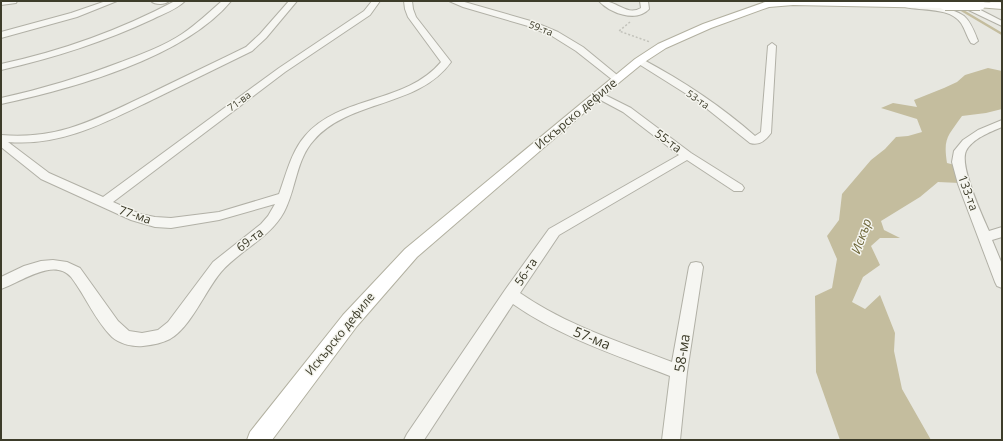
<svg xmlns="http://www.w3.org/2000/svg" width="1003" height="441" viewBox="0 0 1003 441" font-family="'Open Sans',sans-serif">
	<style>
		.water { fill: #c4bd9e }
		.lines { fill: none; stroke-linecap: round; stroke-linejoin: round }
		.stream { stroke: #c4bd9e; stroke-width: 2.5 }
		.minor-casing { stroke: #b1b0a6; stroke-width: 2 }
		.major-casing { stroke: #b2b0a0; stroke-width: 2 }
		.path { stroke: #c2c2ba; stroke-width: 1.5; stroke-dasharray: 2 2; stroke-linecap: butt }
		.minor { fill: #f6f6f2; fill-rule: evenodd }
		.major { fill: #fff; fill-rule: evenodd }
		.major-bridge-casing { stroke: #b2b0a0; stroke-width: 12; stroke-linecap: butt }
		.major-bridge { stroke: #fff; stroke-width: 10 }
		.labels { text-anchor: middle; stroke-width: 3; stroke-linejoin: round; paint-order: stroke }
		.far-street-label { font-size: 10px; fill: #3d3c2a; stroke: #f5f5ef }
		.street-label { font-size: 12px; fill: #3d3c2a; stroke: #f5f5ef }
		.water-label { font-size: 13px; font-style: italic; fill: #6d6638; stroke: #f5f5ef }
		.near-street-label { font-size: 14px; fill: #3d3c2a; stroke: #f5f5ef }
	</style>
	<rect width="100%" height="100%" fill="#e7e7e0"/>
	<path class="water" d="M988 68 1002 71V109L986 113 962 116C948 136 943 138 947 163L955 165 960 183 938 182 920 197 881 221 884 230 900 238H880L871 246 880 265 863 277 852 302 865 309 880 295 895 333 894 351 902 389 931 440H840L816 372 815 296 832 288 837 259 827 236 839 220 842 194 871 160 885 149 896 137 908 136 922 132 917 119 881 108 893 103 917 107 914 100 944 88 957 82 965 75Z"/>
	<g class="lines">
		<path class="stream" d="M958 8 1002 34"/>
		<defs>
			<g id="minor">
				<path d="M1 1H17L16 3 1 5Z"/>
				<path d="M106 1H117L77 17 1 38V32L71 13Z"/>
				<path d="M151 1H169C165 5 155 5 151 1Z"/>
				<path d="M175 1H185C177 9 163 14 153 19 104 42 53 58 1 70V64C62 51 120 30 175 1Z"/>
				<path d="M222 1H231C184 58 71 89 1 104V98C42 89 82 77 121 62 142 54 164 46 182 34 197 24 209 12 222 1Z"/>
				<path d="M289 1H297L266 38 252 51C220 67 188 82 156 98 108 121 62 147 8 142L49 173 103 197 279 68 364 11 372 1H380L370 15 285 72 113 202 140 214 155 217 171 218 219 212 279 194C286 175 291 152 305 136 340 95 406 104 441 62L408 17 405 9 404 1H412L413 9 416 17 451 62C418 108 350 99 314 140 296 159 296 190 284 212 269 239 240 250 221 272 205 291 191 327 170 339 162 343 152 345 143 346 133 347 120 344 112 337 96 322 85 295 71 277 53 257 20 283 1 289V277L24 266 41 261 53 260 67 262 80 268 118 321 129 331 142 333 158 330 168 322 213 262 261 224 268 216 275 204 219 220 171 228 155 227 131 220 41 179 1 147V135C61 140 97 118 149 94 181 78 214 63 246 47L260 34Z"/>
				<path d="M449 1H461L534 22 558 32 583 47 622 79 620 81H614L576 51 552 36 528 26 463 7Z"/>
				<path d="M599 1C602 1 606 0 609 2 620 5 629 15 641 8L640 1H648L649 9C636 23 610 13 599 1Z"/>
				<path d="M956 1H963L1002 21V26L956 4Z"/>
				<path d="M988 1H998L1002 3V6L996 7Z"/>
				<path d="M905 3C918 1 954 8 964 16 971 22 975 33 978 41L974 44 971 43C967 37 965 29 961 23 950 7 922 11 905 7Z"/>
				<path d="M772 43 776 46 771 133C766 140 759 146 750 143L696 100 634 61 636 59H642C683 81 721 106 755 136L761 132 768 46Z"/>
				<path d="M599 92 631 108 691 153 742 185 744 188 742 191H734L687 160 559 235 520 293C566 325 620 342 672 362L689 267 691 263 696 262 701 263 703 267 687 372 680 440H662L670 376C616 355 560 337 513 304L424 440H404L407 434 505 290 549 229 679 155 623 112 595 97 594 95Z"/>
				<path d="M1002 120V127C990 132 972 139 966 151 959 166 982 215 989 231L1002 227V237L992 240 1002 264V288L997 286 995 282 958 184 952 162 954 151 963 140 978 130Z"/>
			</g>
			<g id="major">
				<path d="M768 1 945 2 950 5 945 8 793 5 769 7 711 28 666 48 643 63 621 81 417 257 357 326 272 440H247L250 432 343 315 405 249 635 59 658 44 703 24Z"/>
				<path d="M980 2 1002 3V9L977 7 975 5Z"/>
			</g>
		</defs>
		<use href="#minor" class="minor-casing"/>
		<use href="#major" class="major-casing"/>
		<path class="path" d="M630 22 619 31 650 42"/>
		<use href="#minor" class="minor"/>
		<use href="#major" class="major"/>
		<defs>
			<path id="major-bridge" d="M945 5H980"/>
		</defs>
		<use href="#major-bridge" class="major-bridge-casing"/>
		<use href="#major-bridge" class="major-bridge"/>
	</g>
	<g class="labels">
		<g class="far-street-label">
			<text transform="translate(541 28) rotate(21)" y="4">59-та</text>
			<text transform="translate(698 99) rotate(34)" y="4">53-та</text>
			<text transform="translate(239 101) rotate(-36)" y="4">71-ва</text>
		</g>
		<g class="street-label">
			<text transform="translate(576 114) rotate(-40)" y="4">Искърско дефиле</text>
			<text transform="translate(668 141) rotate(37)" y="4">55-та</text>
			<text transform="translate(968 193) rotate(70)" y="4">133-та</text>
			<text transform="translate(135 215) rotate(19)" y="4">77-ма</text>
			<text transform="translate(250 240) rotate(-37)" y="4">69-та</text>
			<text transform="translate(526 272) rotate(-56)" y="4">56-та</text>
			<text transform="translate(340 334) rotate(-51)" y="4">Искърско дефиле</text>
		</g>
		<g class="water-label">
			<text transform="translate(861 236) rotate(-70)" y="5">Искър</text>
		</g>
		<g class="near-street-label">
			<text transform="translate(592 338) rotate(22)" y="5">57-ма</text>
			<text transform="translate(682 353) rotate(-81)" y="5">58-ма</text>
		</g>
	</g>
	<rect width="1003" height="441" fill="none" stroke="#3d3c2a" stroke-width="4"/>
</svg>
